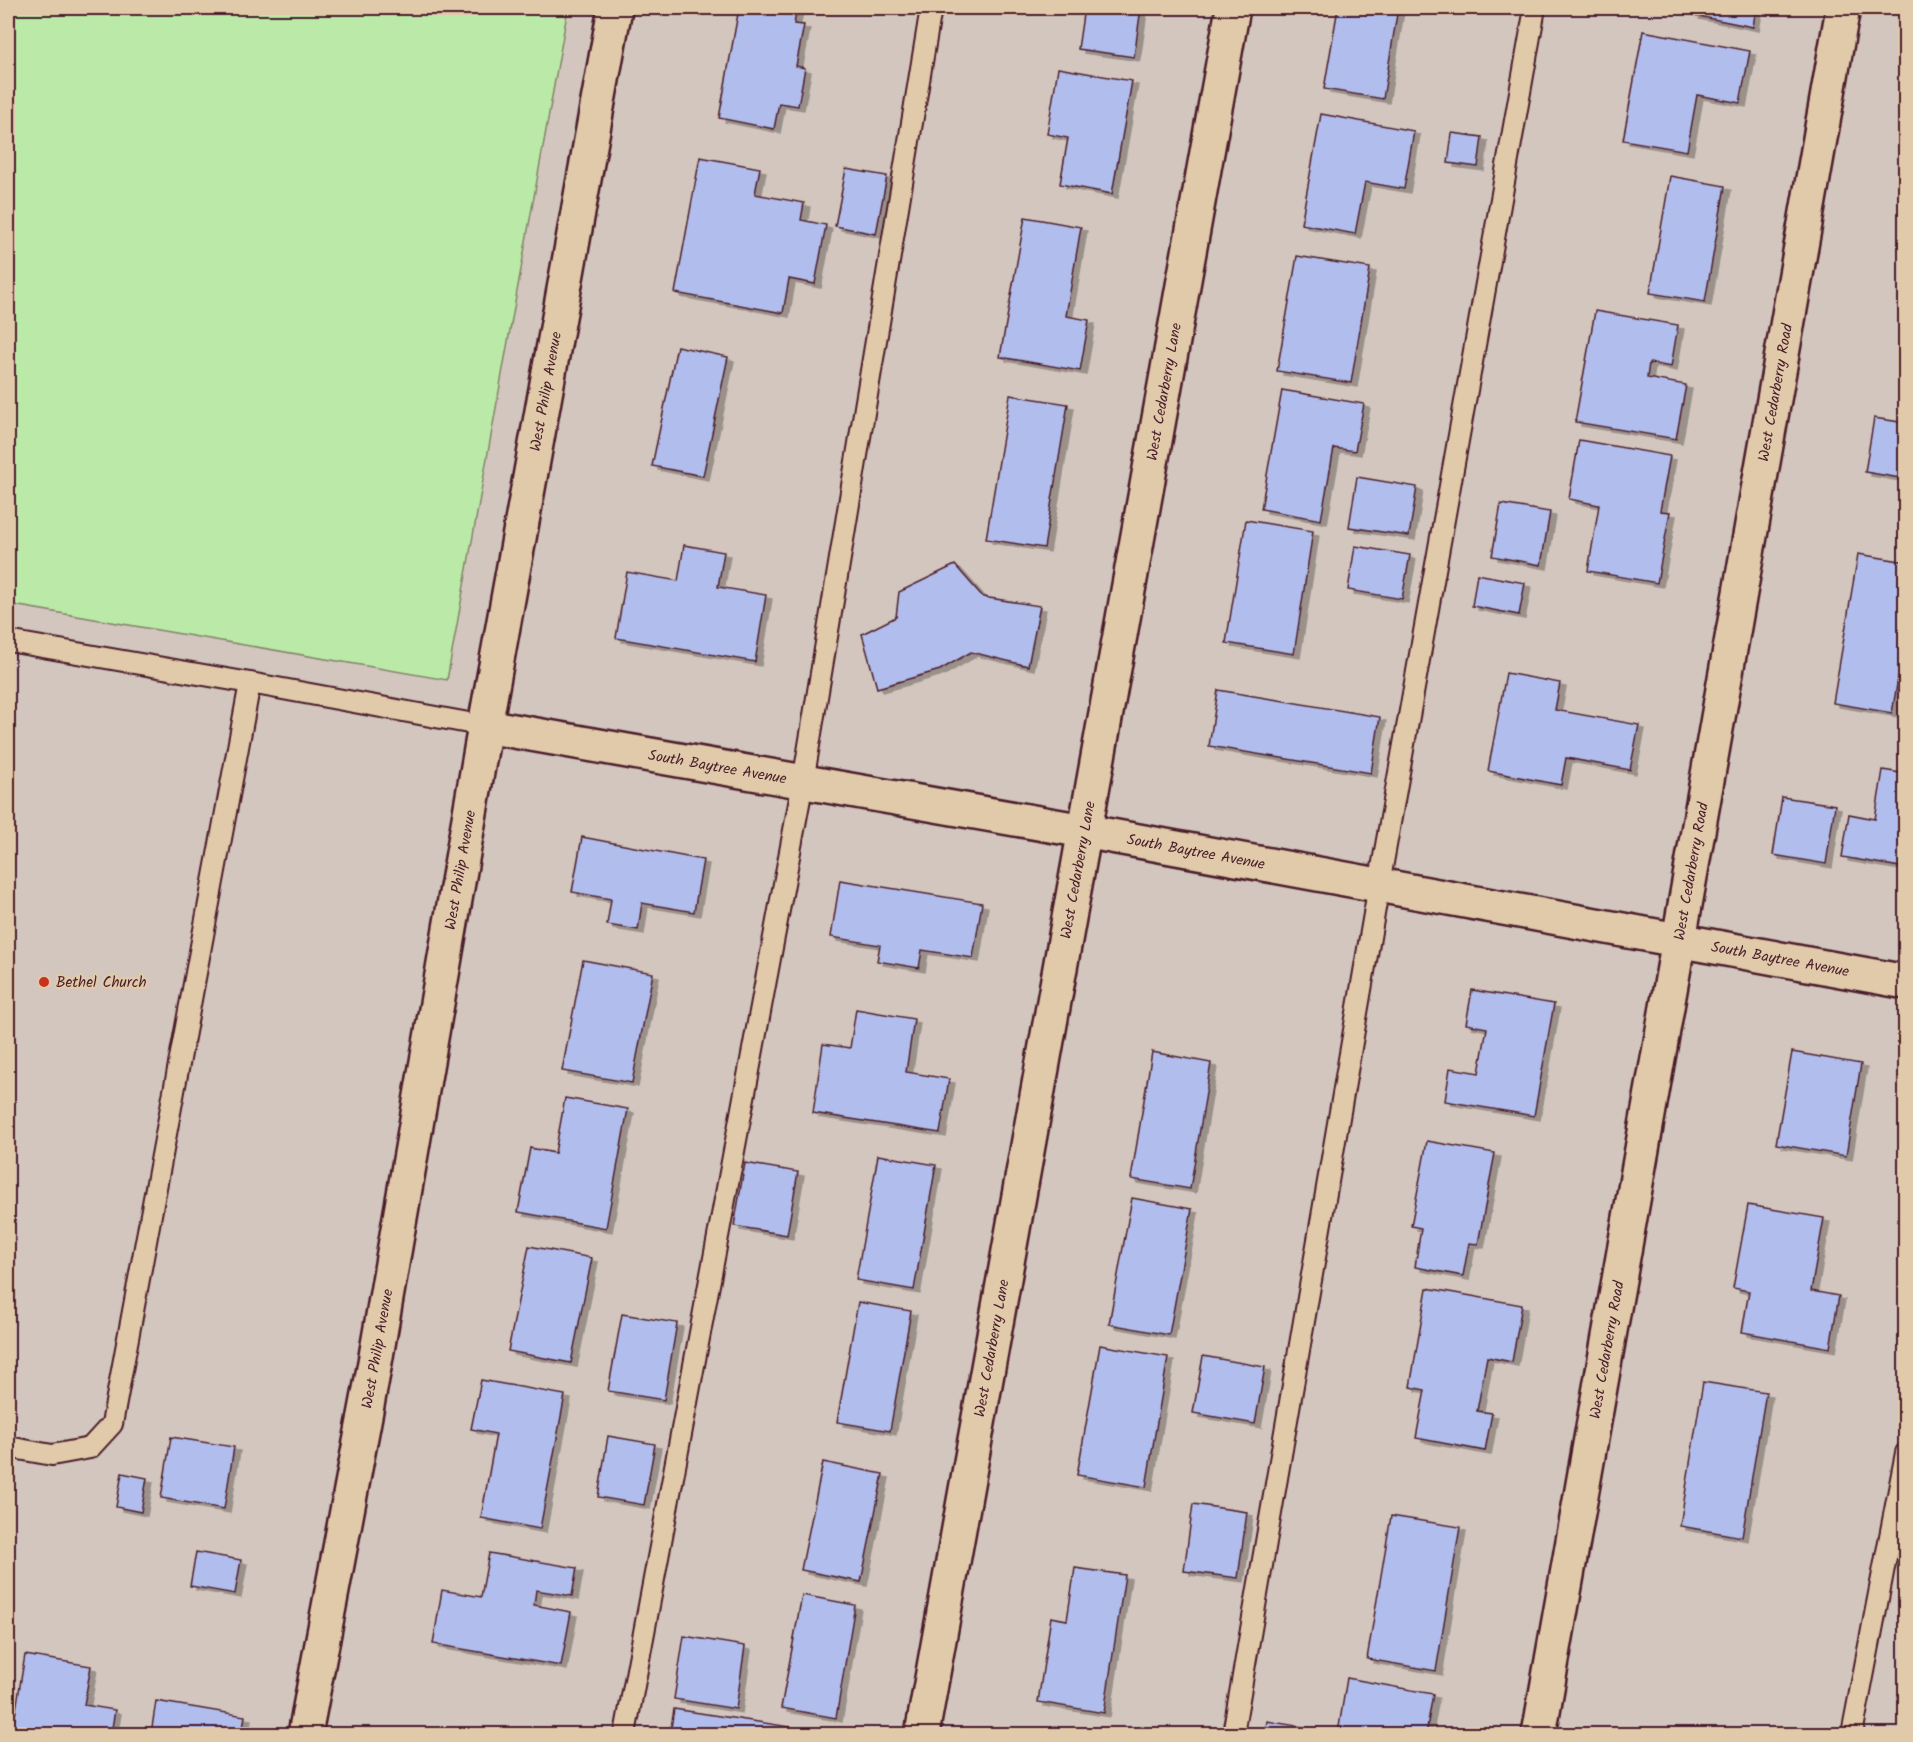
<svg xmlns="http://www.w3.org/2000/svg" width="1913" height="1742" viewBox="0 0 1913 1742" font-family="Kalam,sans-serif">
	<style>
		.green { fill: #bbeaa8; stroke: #82846a; stroke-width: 1.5 }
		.building { fill: #b1bded; stroke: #4a1f2b; stroke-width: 1.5; filter: url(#shadow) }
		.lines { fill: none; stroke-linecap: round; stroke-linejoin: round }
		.lane-casing { stroke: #4a1f2b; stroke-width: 24 }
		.street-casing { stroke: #4a1f2b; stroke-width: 38 }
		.secondary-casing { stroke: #4a1f2b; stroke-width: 38 }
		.lane { stroke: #e1caaa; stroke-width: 20 }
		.street { stroke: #e1caaa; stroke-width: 33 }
		.secondary { stroke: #e1caaa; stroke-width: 33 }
		.poi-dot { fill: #c8321e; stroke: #e1caaa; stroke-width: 2 }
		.labels { text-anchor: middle; stroke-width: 4.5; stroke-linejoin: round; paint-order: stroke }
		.street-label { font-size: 15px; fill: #4a1f2b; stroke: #e1caaa }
		.poi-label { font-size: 15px; fill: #4a1f2b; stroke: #e1caaa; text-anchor: start }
	</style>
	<defs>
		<filter id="shadow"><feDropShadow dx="6" dy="4" stdDeviation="0" flood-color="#0004"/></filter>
	</defs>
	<rect width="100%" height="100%" fill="#d3c6be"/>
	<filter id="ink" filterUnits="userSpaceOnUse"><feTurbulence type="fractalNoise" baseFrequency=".0167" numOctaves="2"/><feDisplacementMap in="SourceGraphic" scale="12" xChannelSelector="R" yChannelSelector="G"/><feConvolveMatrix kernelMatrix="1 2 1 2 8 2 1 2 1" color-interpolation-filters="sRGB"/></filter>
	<g filter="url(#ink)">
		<path class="green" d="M8 8H568L447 680 8 604Z"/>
		<g class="building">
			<path d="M739 8H797L794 24 804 25 796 66 805 68 798 106 779 103 774 129 719 118Z"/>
			<path d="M1084 8H1141L1134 57 1078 49Z"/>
			<path d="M1338 8H1398L1383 99 1324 89Z"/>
			<path d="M1695 8H1756L1753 27 1693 15Z"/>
			<path d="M1643 31 1750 51 1740 103 1697 95 1687 151 1623 140Z"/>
			<path d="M1058 68 1132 81 1112 194 1060 184 1068 138 1047 134Z"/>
			<path d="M1321 114 1414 131 1404 189 1365 182 1355 234 1301 224Z"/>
			<path d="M1452 133 1482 137 1478 167 1448 163Z"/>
			<path d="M700 157 760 168 755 194 804 203 801 220 826 225 815 284 789 279 783 313 675 293Z"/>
			<path d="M846 169 887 176 876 234 835 226Z"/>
			<path d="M1670 176 1725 186 1705 302 1650 293Z"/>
			<path d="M1025 217 1081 227 1066 316 1089 320 1080 371 1000 357Z"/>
			<path d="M1297 256 1370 268 1351 383 1277 371Z"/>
			<path d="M1906 302V333L1900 332Z"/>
			<path d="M1595 311 1678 325 1671 367 1649 363 1647 378 1686 385 1676 439 1575 422Z"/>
			<path d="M677 346 728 357 703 476 652 466Z"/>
			<path d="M1282 390 1364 404 1355 451 1334 448 1321 520 1261 509Z"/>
			<path d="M1010 395 1068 404 1044 548 986 539Z"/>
			<path d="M1874 418 1906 423V479L1865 472Z"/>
			<path d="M1579 440 1670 456 1660 511 1670 512 1657 583 1588 571 1599 505 1569 499Z"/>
			<path d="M1357 477 1417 487 1409 536 1349 527Z"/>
			<path d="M1501 504 1550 512 1541 565 1492 556Z"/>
			<path d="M1246 520 1313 531 1294 654 1226 643Z"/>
			<path d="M684 545 724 552 718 587 766 595 755 662 616 638 627 572 678 581Z"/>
			<path d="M1355 546 1410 555 1402 599 1348 590Z"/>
			<path d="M1858 554 1906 562V633L1892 713 1833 703Z"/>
			<path d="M955 565 983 597 1040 606 1028 666 971 652 940 670 877 688 862 634 896 617 899 592Z"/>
			<path d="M1477 574 1525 583 1519 615 1472 606Z"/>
			<path d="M1506 673 1560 683 1555 710 1639 725 1630 770 1566 758 1561 785 1488 771Z"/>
			<path d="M1218 690 1380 717 1371 773 1209 746Z"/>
			<path d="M1883 770 1906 774V868L1842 857 1849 814 1875 819Z"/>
			<path d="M1782 797 1835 805 1826 864 1773 855Z"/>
			<path d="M582 837 703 860 694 912 642 903 638 930 607 925 611 899 572 892Z"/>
			<path d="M840 880 982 903 973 958 922 950 919 968 877 961 880 945 831 937Z"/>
			<path d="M583 960 653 973 632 1083 562 1071Z"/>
			<path d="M1472 990 1554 1004 1534 1116 1445 1101 1450 1068 1479 1073 1487 1028 1466 1024Z"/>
			<path d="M856 1009 914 1019 906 1072 949 1079 940 1133 813 1113 823 1044 850 1048Z"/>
			<path d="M1152 1052 1211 1063 1190 1189 1131 1179Z"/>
			<path d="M1792 1052 1861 1064 1846 1156 1776 1144Z"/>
			<path d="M565 1098 628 1109 606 1228 518 1212 530 1148 555 1153Z"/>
			<path d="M1427 1141 1495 1153 1478 1244 1469 1243 1463 1276 1415 1267 1421 1228 1411 1226Z"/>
			<path d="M878 1155 936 1165 914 1290 856 1280Z"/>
			<path d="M745 1163 798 1172 787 1235 734 1226Z"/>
			<path d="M1132 1198 1192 1209 1169 1335 1109 1324Z"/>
			<path d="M1748 1205 1824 1218 1811 1291 1839 1296 1830 1348 1742 1332 1749 1291 1733 1288Z"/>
			<path d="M529 1246 592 1258 571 1363 508 1351Z"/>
			<path d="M1427 1288 1522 1305 1512 1362 1487 1357 1477 1411 1492 1413 1485 1451 1416 1438 1425 1390 1410 1387Z"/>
			<path d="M858 1302 911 1311 890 1431 837 1422Z"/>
			<path d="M622 1314 677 1323 664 1400 608 1391Z"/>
			<path d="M1100 1345 1168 1357 1146 1487 1077 1475Z"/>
			<path d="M1203 1356 1265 1367 1255 1424 1193 1413Z"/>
			<path d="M481 1380 565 1395 540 1529 481 1518 496 1434 471 1429Z"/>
			<path d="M1703 1382 1766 1392 1742 1537 1680 1526Z"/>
			<path d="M608 1436 655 1444 644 1505 598 1497Z"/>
			<path d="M171 1437 234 1447 224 1509 161 1498Z"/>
			<path d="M823 1462 883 1474 861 1582 801 1570Z"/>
			<path d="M122 1473 147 1478 141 1512 116 1507Z"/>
			<path d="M1193 1504 1247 1512 1238 1578 1184 1571Z"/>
			<path d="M1391 1516 1460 1527 1436 1671 1367 1659Z"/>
			<path d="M196 1552 241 1560 235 1594 190 1586Z"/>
			<path d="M489 1553 577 1568 572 1596 536 1590 534 1605 571 1612 561 1666 433 1644 442 1590 481 1597Z"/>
			<path d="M1075 1568 1125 1575 1104 1713 1038 1702 1051 1617 1067 1620Z"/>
			<path d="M802 1595 855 1605 836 1718 781 1708Z"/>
			<path d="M684 1636 745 1646 736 1709 674 1699Z"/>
			<path d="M25 1655 91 1666 84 1705 115 1710 111 1734H12Z"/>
			<path d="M1347 1678 1433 1694 1426 1734H1265L1267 1721 1338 1733Z"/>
			<path d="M156 1701 245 1716 242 1734H151Z"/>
			<path d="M674 1709 810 1730 809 1734H670Z"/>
		</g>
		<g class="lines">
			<defs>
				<g id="lane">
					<path d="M8 641 250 683"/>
					<path d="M8 1447 52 1455 90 1448 112 1424 250 683 485 726"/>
					<path d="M625 1734 803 782 931 8"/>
					<path d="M1233 1734 1379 885 1535 8"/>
					<path d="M1852 1734 1906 1453"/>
				</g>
				<g id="street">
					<path id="s1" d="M485 726 1084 831 1906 982"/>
					<path id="s2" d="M922 1734 1233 8"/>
					<path id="s3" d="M1539 1734 1843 8"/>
				</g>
				<g id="secondary">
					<path id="s4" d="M305 1734 374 1368 485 726 615 8"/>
				</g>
			</defs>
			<use href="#lane" class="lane-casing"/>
			<use href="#street" class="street-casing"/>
			<use href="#secondary" class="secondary-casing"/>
			<use href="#lane" class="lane"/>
			<use href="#street" class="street"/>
			<use href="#secondary" class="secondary"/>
		</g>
	</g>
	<circle class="poi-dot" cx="44" cy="982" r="6"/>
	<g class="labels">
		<g class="street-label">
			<text dy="5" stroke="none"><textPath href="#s3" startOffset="1362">West Cedarberry Road</textPath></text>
			<text dy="5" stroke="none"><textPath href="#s4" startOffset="1364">West Philip Avenue</textPath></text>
			<text dy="5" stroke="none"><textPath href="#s2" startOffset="1364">West Cedarberry Lane</textPath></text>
			<text dy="5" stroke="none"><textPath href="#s1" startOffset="236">South Baytree Avenue</textPath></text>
			<text dy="5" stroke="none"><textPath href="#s1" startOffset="722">South Baytree Avenue</textPath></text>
			<text dy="5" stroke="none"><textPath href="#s4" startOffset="878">West Philip Avenue</textPath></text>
			<text dy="5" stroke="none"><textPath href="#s2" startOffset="878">West Cedarberry Lane</textPath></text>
			<text dy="5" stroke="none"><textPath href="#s3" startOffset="876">West Cedarberry Road</textPath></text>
			<text dy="5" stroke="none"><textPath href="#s1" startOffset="1316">South Baytree Avenue</textPath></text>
			<text dy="5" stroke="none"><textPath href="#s2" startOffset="392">West Cedarberry Lane</textPath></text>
			<text dy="5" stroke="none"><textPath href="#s4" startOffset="392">West Philip Avenue</textPath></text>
			<text dy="5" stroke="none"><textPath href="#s3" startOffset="390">West Cedarberry Road</textPath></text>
		</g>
		<g class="poi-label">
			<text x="56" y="987">Bethel Church</text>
		</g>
	</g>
	<rect width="1913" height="1742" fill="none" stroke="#e1caaa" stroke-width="30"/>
	<rect x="15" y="15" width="1883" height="1712" fill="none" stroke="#4a1f2b" stroke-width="2" filter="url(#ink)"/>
</svg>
